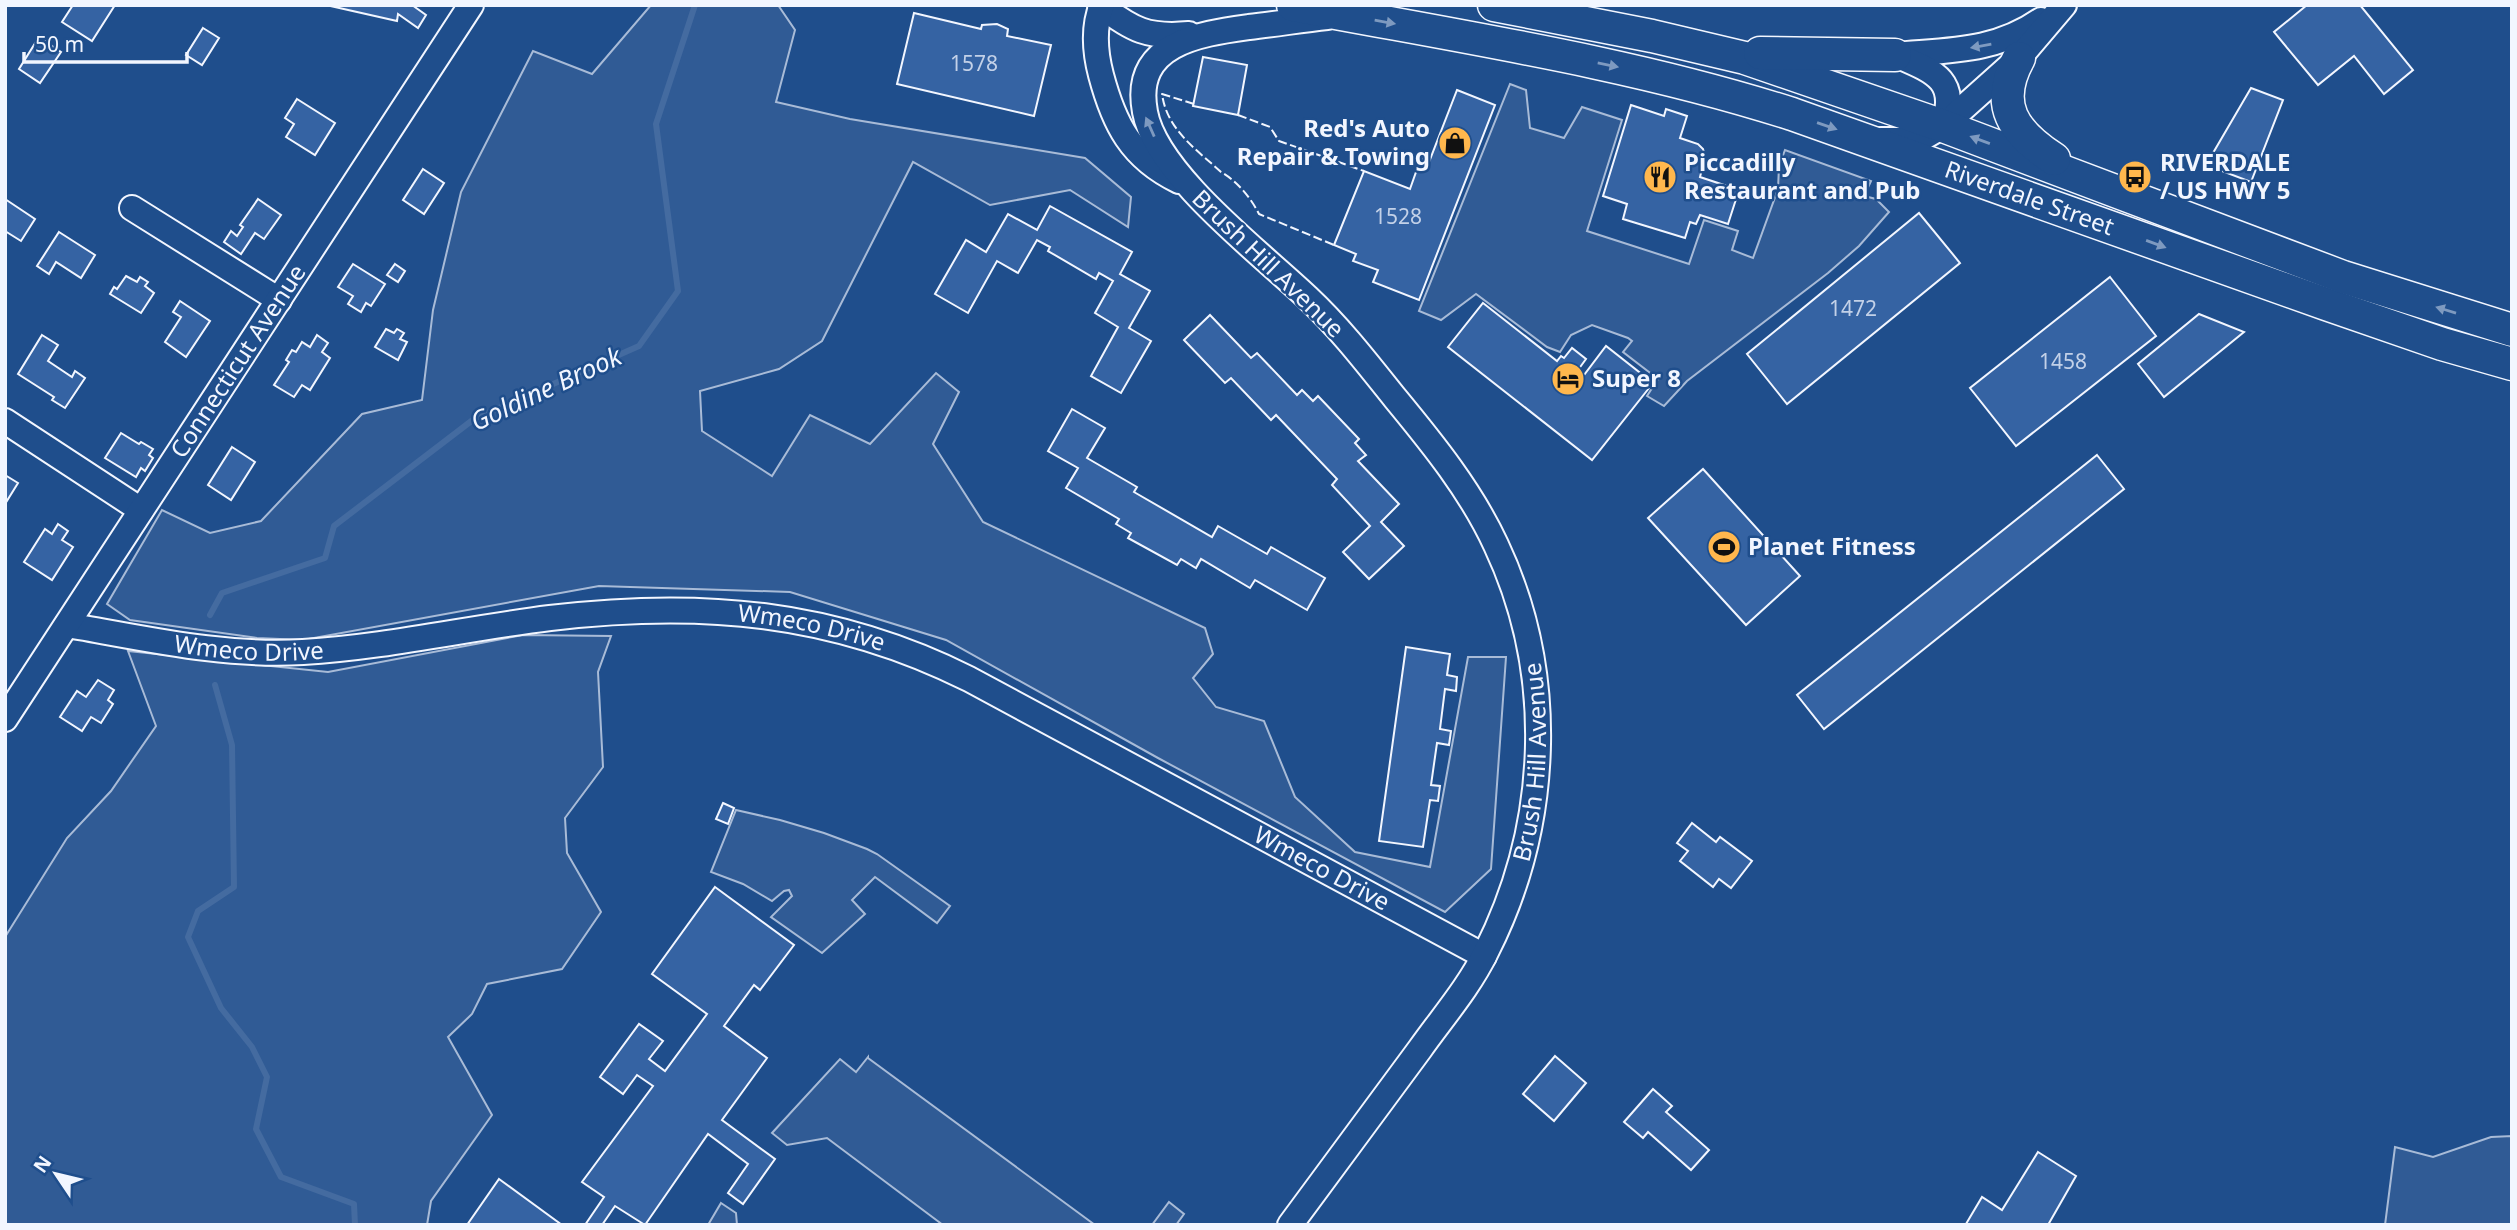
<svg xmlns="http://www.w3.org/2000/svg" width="2517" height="1230" viewBox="0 0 2517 1230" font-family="'Noto Sans',sans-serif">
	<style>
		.built { fill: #305b95; stroke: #a8bbd7; stroke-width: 2 }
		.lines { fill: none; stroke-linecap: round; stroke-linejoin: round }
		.stream { stroke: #446ba0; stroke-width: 6 }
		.building { fill: #3563a3; stroke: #f2f6ff; stroke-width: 2 }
		.minor-casing { stroke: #f2f6ff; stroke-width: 28 }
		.major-casing { stroke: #f2f6ff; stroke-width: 35 }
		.minor { stroke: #1f4e8c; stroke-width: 24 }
		.major { stroke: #1f4e8c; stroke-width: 32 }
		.fence { stroke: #f2f6ff; stroke-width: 2; stroke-dasharray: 9 3.5; stroke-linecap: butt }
		.oneway { fill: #7e9ac0 }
		.labels { text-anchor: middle; stroke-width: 5; stroke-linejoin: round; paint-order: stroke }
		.number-label { font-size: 21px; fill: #c3d1e8 }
		.poi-label { font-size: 24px; font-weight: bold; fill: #f2f6ff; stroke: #1f4e8c; text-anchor: start }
		.street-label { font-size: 24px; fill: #f2f6ff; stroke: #1f4e8c }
		.water-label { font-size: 26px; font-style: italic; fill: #f2f6ff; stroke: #1f4e8c }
	</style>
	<rect width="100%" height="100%" fill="#1f4e8c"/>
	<g class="built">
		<path d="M651 5H778L795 30 776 102 850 119 1085 158 1131 197 1128 227 1070 190 990 205 913 162 822 341 779 369 700 391 702 431 772 476 810 415 870 444 936 373 959 392 933 444 983 522 1205 628 1213 654 1193 678 1216 707 1264 721 1295 797 1355 852 1430 867 1468 657H1506L1491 869 1445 912 1158 758 946 640 790 592 599 586 303 640 257 638 130 620 107 604 162 510 210 533 261 521 362 414 422 400 433 310 461 192 533 51 592 74Z"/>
		<path d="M1510 84 1526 90 1530 128 1564 138 1582 107 1622 120 1587 231 1689 264 1704 220 1738 231 1732 250 1753 258 1778 189 1779 166 1785 150 1871 181 1864 196 1876 199 1889 212 1859 246 1828 273 1687 381 1664 406 1647 396 1658 379 1623 352 1632 341 1628 338 1592 325 1571 335 1560 352 1547 347 1476 294 1441 320 1419 311Z"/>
		<path d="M523 635 611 636 598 672 603 767 565 818 567 853 601 912 562 969 487 984 472 1014 448 1037 492 1115 431 1201 427 1225H5V937L67 838 111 791 156 726 128 651 328 672Z"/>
		<path d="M736 810 780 820 824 833 867 849 877 854 950 906 937 923 875 877 852 900 865 914 822 953 771 917 792 896 789 890 784 891 772 901 743 884 711 872Z"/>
		<path d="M868 1057V1058L1095 1225H943L827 1138 787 1145 772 1133 840 1059 856 1072Z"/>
		<path d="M2512 1136V1225H2385L2395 1147 2433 1157 2491 1137Z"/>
		<path d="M1169 1202 1184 1214 1176 1225H1152Z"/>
		<path d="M721 1203 736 1213 737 1225H708Z"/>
	</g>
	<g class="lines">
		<g class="stream">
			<path d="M210 615 222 593 325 558 334 526 474 419 639 346 678 291 656 124 695 5"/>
			<path d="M215 685 232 745 234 887 198 911 188 937 221 1008 252 1047 267 1077 256 1129 281 1177 354 1204 355 1225"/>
		</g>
	</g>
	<g class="building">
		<path d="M73 5H115L92 41 62 22Z"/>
		<path d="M326 5H412L426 15 418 28 398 14 397 21Z"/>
		<path d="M2307 5H2360L2413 70 2384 94 2354 56 2318 85 2274 32Z"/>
		<path d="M914 13 981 29 982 25 997 24 1008 29 1007 36 1051 45 1034 116 897 84Z"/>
		<path d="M203 28 219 38 202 65 186 55Z"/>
		<path d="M39 37 61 52 40 83 19 69Z"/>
		<path d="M1203 57 1247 65 1238 115 1193 106Z"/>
		<path d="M2251 88 2283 100 2251 182 2206 165Z"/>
		<path d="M1457 90 1495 105 1419 300 1373 282 1378 270 1353 261 1356 254 1334 245 1364 171 1410 189 1421 158 1429 162Z"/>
		<path d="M297 99 335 123 315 155 286 137 294 124 285 118Z"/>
		<path d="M1631 105 1664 116 1666 109 1687 116 1680 138 1698 144 1703 149 1705 157 1700 177 1739 190 1728 224 1700 215 1696 224 1690 222 1685 238 1623 219 1627 204 1603 196Z"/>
		<path d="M423 169 444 183 424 214 403 200Z"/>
		<path d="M5 199 35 219 21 241 5 231Z"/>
		<path d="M258 199 281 215 264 239 255 233 241 254 224 242 231 231 237 236 243 227 240 225Z"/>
		<path d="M1050 206 1132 252 1120 274 1150 291 1129 328 1151 341 1121 393 1091 376 1118 327 1095 313 1113 281 1099 273 1096 279 1048 251 1050 247 1037 240 1018 273 997 261 968 313 935 294 966 240 986 252 1008 214 1037 230Z"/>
		<path d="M1919 213 1960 263 1787 404 1747 354Z"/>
		<path d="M59 232 95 255 81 278 56 262 49 274 37 266Z"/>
		<path d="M353 264 385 284 371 306 366 303 361 312 348 304 353 296 338 287Z"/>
		<path d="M395 264 405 271 398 282 387 275Z"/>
		<path d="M126 276 137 282 140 277 148 282 145 286 154 293 141 313 110 294 114 287 117 289Z"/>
		<path d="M2110 277 2156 336 2016 446 1970 388Z"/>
		<path d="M180 301 210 321 186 357 165 342 181 317 173 312Z"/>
		<path d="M1483 303 1557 361 1561 356 1564 358 1572 348 1586 359 1578 370 1584 375 1606 346 1653 383 1592 460 1448 347Z"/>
		<path d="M2199 314 2244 332 2164 397 2138 364Z"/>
		<path d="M1210 315 1251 358 1257 353 1297 395 1302 390 1313 401 1318 396 1359 439 1355 443 1366 455 1358 461 1399 504 1381 522 1404 546 1369 579 1343 552 1370 526 1332 485 1337 479 1276 415 1271 420 1231 378 1225 383 1184 340Z"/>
		<path d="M386 329 394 333 397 329 404 333 400 339 407 342 398 360 375 347Z"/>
		<path d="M42 335 58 345 48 361 72 377 75 371 85 378 65 408 52 400 54 397 18 374Z"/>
		<path d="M317 335 328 343 322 352 330 358 310 390 302 385 294 397 274 385 289 362 286 360 292 350 296 352 302 342 310 347Z"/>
		<path d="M1072 409 1105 428 1087 458 1137 487 1134 492 1212 537 1218 526 1267 554 1271 547 1325 578 1307 610 1255 580 1250 588 1201 559 1196 568 1181 559 1177 565 1128 538 1131 533 1116 524 1119 519 1066 488 1078 468 1048 451Z"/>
		<path d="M121 433 139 444 141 442 153 449 149 455 153 458 145 471 141 468 136 477 105 458Z"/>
		<path d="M232 447 255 462 231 500 208 485Z"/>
		<path d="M2097 455 2124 489 1824 729 1797 695Z"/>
		<path d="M1703 469 1800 576 1746 625 1648 518Z"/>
		<path d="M5 475 18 483 5 504Z"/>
		<path d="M58 524 68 531 62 540 73 547 52 580 24 562 45 529 52 534Z"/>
		<path d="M1406 647 1450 654 1447 675 1457 677 1456 691 1445 689 1440 729 1451 731 1449 745 1437 743 1431 785 1440 786 1438 801 1430 800 1423 847 1379 841Z"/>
		<path d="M98 680 114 690 108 700 113 704 101 723 91 717 82 731 60 717 77 691 86 697Z"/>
		<path d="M723 803 734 808 728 824 716 819Z"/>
		<path d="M1692 823 1716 842 1720 837 1752 861 1731 888 1719 879 1713 887 1680 861 1688 851 1677 843Z"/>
		<path d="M715 887 794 945 760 990 754 985 724 1026 767 1058 722 1120 775 1159 743 1204 728 1193 748 1164 708 1134 645 1225 615 1206 602 1225H585L604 1197 582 1182 653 1086 637 1075 623 1094 600 1077 639 1024 663 1041 649 1059 665 1071 707 1014 652 974Z"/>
		<path d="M1555 1056 1586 1083 1554 1121 1523 1094Z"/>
		<path d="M1653 1089 1672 1106 1666 1112 1709 1150 1691 1170 1648 1132 1643 1138 1624 1122Z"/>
		<path d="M2038 1152 2076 1176 2048 1225 1966 1224 1982 1197 2002 1210Z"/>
		<path d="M499 1179 562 1225H467Z"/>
	</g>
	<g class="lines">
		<defs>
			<g id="minor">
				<path d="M1100 5C1132 30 1148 38 1189 34"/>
				<path d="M1102 5C1093 27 1095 52 1101 75 1114 124 1131 158 1179 181"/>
				<path d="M1895 55C1949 50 1995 52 2041 20"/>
				<path d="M1896 55C1933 71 1960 80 1943 126"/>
				<path d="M1881 140H1919L1943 126 2019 58 2064 5"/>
				<path d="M132 208 279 300"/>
				<path d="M5 421 141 510"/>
				<path id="s1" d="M67 625C144 638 224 657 303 652 387 647 468 628 550 618 700 600 833 611 969 679L1484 956"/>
				<path id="s2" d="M5 719 471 5"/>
				<path id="s3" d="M1290 1225C1333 1166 1377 1108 1420 1049 1442 1018 1469 987 1486 952 1550 826 1557 674 1496 545 1471 491 1433 444 1395 398 1367 363 1340 328 1308 298 1262 254 1156 174 1145 112 1132 43 1199 34 1249 27 1275 24 1301 20 1327 17"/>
			</g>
			<g id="major">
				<path id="s4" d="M1293 5C1461 37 1630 62 1792 114L2326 304 2442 344 2512 364"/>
				<path d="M1494 5 1652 36 1745 58 1943 126 2343 277 2512 330"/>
				<path d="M1760 53 1895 55"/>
				<path d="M2019 58C1993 105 2014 133 2054 159"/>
			</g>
		</defs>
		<use href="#minor" class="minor-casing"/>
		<use href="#major" class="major-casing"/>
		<use href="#minor" class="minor"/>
		<use href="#major" class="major"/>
		<g class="fence">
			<path d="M1194 104 1162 94C1167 130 1196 149 1221 172 1237 181 1251 198 1259 214L1334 245"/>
			<path d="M1238 115 1270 127 1279 141 1364 171"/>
		</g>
	</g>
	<defs><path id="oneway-solid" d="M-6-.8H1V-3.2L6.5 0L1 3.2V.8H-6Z" transform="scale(1.75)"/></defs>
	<g class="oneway">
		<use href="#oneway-solid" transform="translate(1385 22) rotate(10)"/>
		<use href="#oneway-solid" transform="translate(1981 46) rotate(170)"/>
		<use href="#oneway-solid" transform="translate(1608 65) rotate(11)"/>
		<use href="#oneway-solid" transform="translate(1827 126) rotate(19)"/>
		<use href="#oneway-solid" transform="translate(1150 127) rotate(-114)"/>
		<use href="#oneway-solid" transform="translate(1980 140) rotate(-160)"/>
		<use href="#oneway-solid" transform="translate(2156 244) rotate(20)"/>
		<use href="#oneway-solid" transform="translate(2446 310) rotate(-163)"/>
	</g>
	<defs>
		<symbol id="shop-disc" viewBox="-11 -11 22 22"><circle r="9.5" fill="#ffb74d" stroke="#1f4e8c"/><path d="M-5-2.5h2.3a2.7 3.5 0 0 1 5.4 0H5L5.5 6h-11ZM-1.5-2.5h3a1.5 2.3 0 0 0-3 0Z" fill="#111"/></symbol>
		<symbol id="restaurant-disc" viewBox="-11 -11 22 22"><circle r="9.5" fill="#ffb74d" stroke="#1f4e8c"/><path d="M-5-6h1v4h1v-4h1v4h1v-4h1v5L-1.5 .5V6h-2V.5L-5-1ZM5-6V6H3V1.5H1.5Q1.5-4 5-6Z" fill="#111"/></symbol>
		<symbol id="bus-disc" viewBox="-11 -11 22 22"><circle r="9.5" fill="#ffb74d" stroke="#1f4e8c"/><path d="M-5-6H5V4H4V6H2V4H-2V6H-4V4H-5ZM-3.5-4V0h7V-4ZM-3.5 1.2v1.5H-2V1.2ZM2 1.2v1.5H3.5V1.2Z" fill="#111"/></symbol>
		<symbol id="hotel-disc" viewBox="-11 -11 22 22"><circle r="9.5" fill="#ffb74d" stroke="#1f4e8c"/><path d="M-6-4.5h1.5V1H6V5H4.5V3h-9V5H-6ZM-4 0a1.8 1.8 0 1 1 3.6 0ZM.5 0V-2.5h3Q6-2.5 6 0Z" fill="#111"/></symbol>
		<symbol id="stadium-disc" viewBox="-11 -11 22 22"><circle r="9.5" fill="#ffb74d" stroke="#1f4e8c"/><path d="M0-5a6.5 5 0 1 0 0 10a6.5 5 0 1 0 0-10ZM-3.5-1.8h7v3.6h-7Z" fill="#111"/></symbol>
	</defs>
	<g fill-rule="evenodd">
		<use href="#shop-disc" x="1436" y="124" width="38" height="38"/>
		<use href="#restaurant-disc" x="1641" y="158" width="38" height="38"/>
		<use href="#bus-disc" x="2116" y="158" width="38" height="38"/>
		<use href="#hotel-disc" x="1549" y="360" width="38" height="38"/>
		<use href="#stadium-disc" x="1705" y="528" width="38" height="38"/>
	</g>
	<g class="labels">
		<g class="number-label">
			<text x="974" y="71">1578</text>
			<text x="1398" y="224">1528</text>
			<text x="1853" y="316">1472</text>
			<text x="2063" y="369">1458</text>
		</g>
		<g class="poi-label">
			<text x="1430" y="137" text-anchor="end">Red's Auto<tspan x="1430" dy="28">Repair &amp; Towing</tspan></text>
			<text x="1684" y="171">Piccadilly<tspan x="1684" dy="28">Restaurant and Pub</tspan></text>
			<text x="2160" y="171">RIVERDALE<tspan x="2160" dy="28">/ US HWY 5</tspan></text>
			<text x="1592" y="387">Super 8</text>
			<text x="1748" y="555">Planet Fitness</text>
		</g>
		<g class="street-label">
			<text dy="8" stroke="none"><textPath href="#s4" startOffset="763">Riverdale Street</textPath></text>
			<text transform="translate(1268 264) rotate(44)" y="8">Brush Hill Avenue</text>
			<text dy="8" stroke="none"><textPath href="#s2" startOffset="427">Connecticut Avenue</textPath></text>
			<text dy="8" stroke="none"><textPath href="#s1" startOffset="751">Wmeco Drive</textPath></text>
			<text dy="8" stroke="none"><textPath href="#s1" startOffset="184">Wmeco Drive</textPath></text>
			<text dy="8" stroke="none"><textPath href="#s3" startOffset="534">Brush Hill Avenue</textPath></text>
			<text dy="8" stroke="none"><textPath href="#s1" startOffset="1318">Wmeco Drive</textPath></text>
		</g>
		<g class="water-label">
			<text transform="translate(546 389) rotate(-25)" y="9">Goldine Brook</text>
		</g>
	</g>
	<rect width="2517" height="1230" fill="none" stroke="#f2f6ff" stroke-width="14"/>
	<g transform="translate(56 1174) rotate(305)" stroke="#1f4e8c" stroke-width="5" paint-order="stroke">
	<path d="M0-5L12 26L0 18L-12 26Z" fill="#f2f6ff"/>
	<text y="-10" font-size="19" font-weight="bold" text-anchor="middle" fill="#f2f6ff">N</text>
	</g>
	<path d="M24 52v10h163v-10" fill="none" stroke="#f2f6ff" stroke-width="3.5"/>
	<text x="35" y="52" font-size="21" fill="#f2f6ff" stroke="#1f4e8c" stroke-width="5" paint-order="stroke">50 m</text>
</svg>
